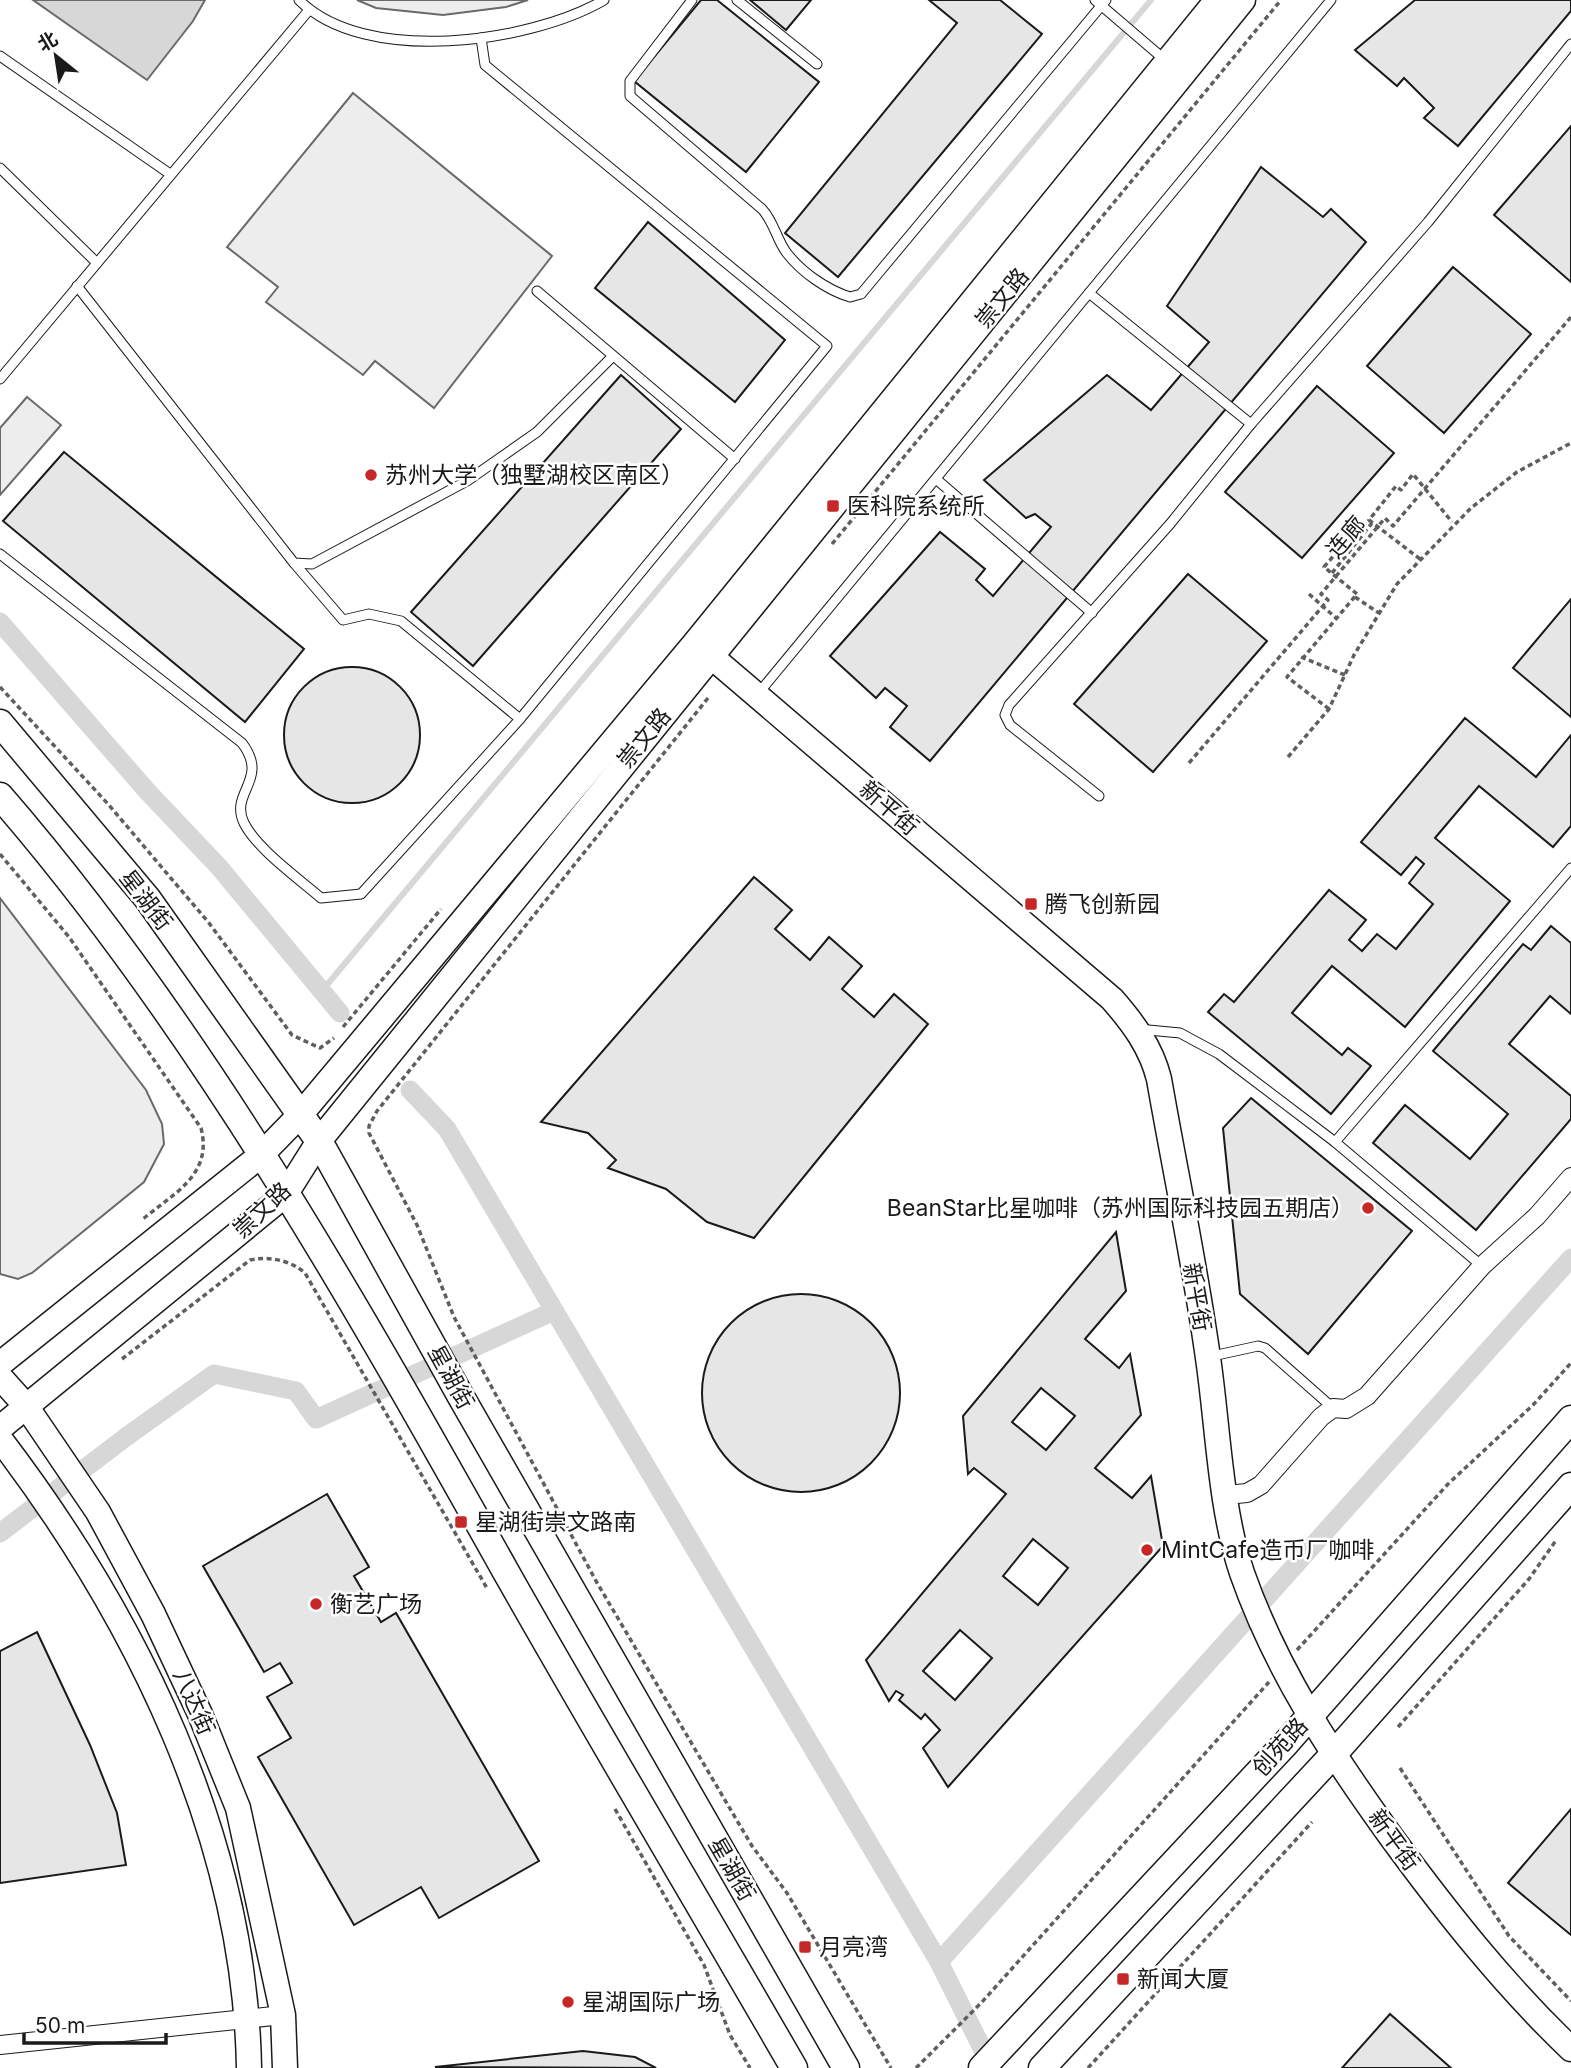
<svg xmlns="http://www.w3.org/2000/svg" width="1571" height="2068" viewBox="0 0 1571 2068" font-family="Inter,'Noto Sans SC',sans-serif">
	<style>
		.built { fill: #ededed; stroke: #6a6a6a; stroke-width: 2 }
		.water { fill: #d7d7d7; stroke: #6a6a6a; stroke-width: 2 }
		.lines { fill: none; stroke-linecap: round; stroke-linejoin: round }
		.stream { stroke: #d7d7d7; stroke-width: 6 }
		.canal { stroke: #d7d7d7; stroke-width: 19 }
		.building { fill: #e6e6e6; stroke: #1a1a1a; stroke-width: 2; fill-rule: evenodd }
		.lane-casing { stroke: #1a1a1a; stroke-width: 11 }
		.street-casing { stroke: #1a1a1a; stroke-width: 20 }
		.secondary-casing { stroke: #1a1a1a; stroke-width: 27 }
		.primary-casing { stroke: #1a1a1a; stroke-width: 29 }
		.path { stroke: #5f5f5f; stroke-width: 3.5; stroke-dasharray: 5 3.5; stroke-linecap: butt }
		.lane { stroke: #fff; stroke-width: 9 }
		.street { stroke: #fff; stroke-width: 18 }
		.secondary { stroke: #fff; stroke-width: 24 }
		.primary { stroke: #fff; stroke-width: 26 }
		.path-bridge { stroke: #5f5f5f; stroke-width: 3.5; stroke-dasharray: 5 3.5; stroke-linecap: butt }
		.poi-dot { fill: #c62828; stroke: #fff; stroke-width: 2.5 }
		.labels { text-anchor: middle; stroke-width: 5; stroke-linejoin: round; paint-order: stroke }
		.street-label { font-size: 23px; fill: #1a1a1a; stroke: #fff }
		.poi-label { font-size: 23px; fill: #1a1a1a; stroke: #fff; text-anchor: start }
	</style>
	<rect width="100%" height="100%" fill="#fff"/>
	<g class="built">
		<path d="M357 0H528L506 7 443 15 376 8Z"/>
		<path d="M353 93 552 256 434 408 375 361 363 375 266 302 278 287 227 247Z"/>
		<path d="M27 397 61 425 0 495V428Z"/>
		<path d="M0 898 146 1090 162 1124 164 1144 144 1182 32 1273 18 1279 0 1274Z"/>
	</g>
	<path class="water" d="M33 0H205L193 21 147 80Z"/>
	<g class="lines">
		<path class="stream" d="M321 992 1151 0"/>
		<g class="canal">
			<path d="M0 622 147 791 219 867 340 1013"/>
			<path d="M410 1090 447 1129 939 1962 1571 1258"/>
			<path d="M0 1533 126 1437 214 1374 296 1391 316 1419 554 1311"/>
			<path d="M939 1962 992 2068"/>
		</g>
	</g>
	<g class="building">
		<path d="M701 0H717L819 82 746 172 634 81Z"/>
		<path d="M750 0H811L786 30Z"/>
		<path d="M929 0H1000L1042 34 838 277 785 233 957 23Z"/>
		<path d="M1415 0H1571V11L1458 146 1424 118 1434 108 1404 78 1397 86 1355 50Z"/>
		<path d="M1571 126V282L1494 215Z"/>
		<path d="M1261 167 1323 217 1331 209 1366 242 930 761 890 727 907 706 885 688 876 698 830 656 940 532 985 569 976 580 993 596 1051 527 1035 514 1026 518 984 480 1107 375 1151 410 1209 342 1167 306Z"/>
		<path d="M648 222 785 340 735 402 595 288Z"/>
		<path d="M1453 267 1531 334 1444 433 1367 366Z"/>
		<path d="M621 375 681 429 473 666 411 612Z"/>
		<path d="M1317 386 1394 453 1302 558 1225 492Z"/>
		<path d="M64 452 304 649 245 722 3 521Z"/>
		<path d="M1188 574 1267 641 1153 772 1074 704Z"/>
		<path d="M1571 599V717L1513 668Z"/>
		<circle cx="352" cy="735" r="68"/>
		<path d="M1465 718 1536 777 1571 735V826L1553 847 1479 786 1435 838 1510 901 1405 1027 1332 966 1292 1013 1342 1055 1348 1048 1371 1066 1331 1114 1208 1012 1224 994 1234 1002 1329 890 1366 920 1349 940 1362 951 1377 934 1396 949 1433 904 1409 883 1424 864 1416 857 1401 875 1361 842Z"/>
		<path d="M754 877 792 910 775 929 810 960 829 937 862 966 842 989 874 1017 894 994 928 1024 754 1238 707 1222 666 1189 608 1168 616 1160 588 1133 541 1122Z"/>
		<path d="M1551 926 1571 943V1014L1550 996 1509 1044 1571 1096V1119L1476 1230 1373 1143 1405 1105 1470 1159 1508 1114 1433 1051 1523 944 1531 950Z"/>
		<path d="M1251 1098 1412 1231 1308 1354 1240 1294 1223 1128Z"/>
		<path d="M1116 1232 1126 1291 1085 1339 1119 1368 1130 1354 1141 1415 1095 1468 1132 1498 1151 1476 1163 1546 948 1787 923 1748 940 1730 925 1714 921 1719 899 1700 903 1695 896 1691 889 1701 866 1660 1006 1494 974 1468 968 1474 963 1416ZM1041 1388 1075 1416 1046 1450 1012 1422ZM1033 1539 1068 1568 1038 1605 1003 1576ZM960 1630 992 1658 955 1700 923 1671Z"/>
		<circle cx="801" cy="1393" r="99"/>
		<path d="M327 1494 369 1567 354 1576 381 1622 396 1613 539 1861 439 1918 421 1887 354 1925 258 1757 291 1738 267 1697 292 1683 280 1663 264 1672 203 1566Z"/>
		<path d="M37 1632 90 1745 117 1813 126 1865 0 1883V1651Z"/>
		<path d="M1571 1809V1935L1508 1883Z"/>
		<path d="M1390 2014 1451 2068H1342Z"/>
		<path d="M583 2051 635 2057 656 2068 435 2067Z"/>
	</g>
	<g class="lines">
		<defs>
			<g id="lane">
				<path d="M299 0C365 66 530 43 604 0"/>
				<path d="M692 0 630 81V96L762 209C774 222 776 238 786 252 801 272 827 290 850 297L861 294 1106 0"/>
				<path d="M737 0 817 64"/>
				<path d="M1095 0 1165 60"/>
				<path d="M0 56 170 174"/>
				<path d="M0 168 97 263"/>
				<path d="M77 286 294 563 312 564 467 481 537 432 613 356"/>
				<path d="M537 291 735 459"/>
				<path d="M1089 293 1251 424"/>
				<path d="M0 379 309 10"/>
				<path d="M936 479 1092 613"/>
				<path d="M0 554 242 743C270 780 229 792 244 823 257 849 298 878 321 898L361 894 520 719 827 346 485 65 481 38"/>
				<path d="M294 563 343 620 369 614 401 621 520 719"/>
				<path d="M757 695 1331 0"/>
				<path d="M1099 796 1010 725 1005 715 1009 705 1170 524 1251 424 1428 222 1571 44"/>
				<path d="M1138 1029 1180 1033 1219 1054 1335 1142 1482 1266"/>
				<path d="M1335 1142 1571 868"/>
				<path d="M1208 1357 1258 1346 1265 1348 1333 1408"/>
			</g>
			<g id="street">
				<path d="M1226 1495 1247 1493 1261 1485 1321 1417 1333 1408 1346 1409 1367 1396 1482 1266 1537 1216 1571 1177"/>
				<path d="M0 2045 283 2015"/>
			</g>
			<g id="secondary">
				<path d="M699 646 1112 999C1133 1023 1151 1047 1159 1079 1175 1171 1195 1264 1208 1358 1218 1426 1220 1508 1242 1573 1276 1670 1332 1755 1392 1838 1447 1913 1504 1985 1571 2049"/>
				<path d="M0 1364 261 1155 301 1114 695 643 1217 0"/>
				<path d="M0 1377 26 1406 98 1512 153 1614 200 1714 238 1808 283 2015 285 2068"/>
				<path d="M0 1428 285 1195 319 1141 1243 0"/>
				<path d="M0 1439C137 1619 245 1837 249 2068"/>
			</g>
			<g id="primary">
				<path d="M0 723 147 898 319 1141 460 1395 846 2068"/>
				<path d="M0 796C202 1029 359 1310 510 1579 603 1743 700 1905 794 2068"/>
				<path d="M982 2068 1287 1742 1571 1419"/>
				<path d="M1042 2068 1332 1756 1571 1486"/>
			</g>
		</defs>
		<use href="#lane" class="lane-casing"/>
		<use href="#street" class="street-casing"/>
		<use href="#secondary" class="secondary-casing"/>
		<use href="#primary" class="primary-casing"/>
		<g class="path">
			<path d="M832 544 1281 0"/>
			<path d="M1420 559 1369 520 1396 486 1401 490 1413 474 1452 522"/>
			<path d="M1332 573 1372 523"/>
			<path d="M1309 594 1336 618"/>
			<path d="M1355 597 1379 613"/>
			<path d="M1301 657 1345 675"/>
			<path d="M0 687 108 804 209 923 292 1035 320 1048 334 1038"/>
			<path d="M708 698 377 1111 369 1126V1133L417 1225 454 1317 596 1581 752 1846 787 1893 891 2068"/>
			<path d="M1329 709 1287 677 1357 594 1324 567 1348 539"/>
			<path d="M1288 757 1329 709 1354 655 1397 584 1471 508 1517 472 1571 443"/>
			<path d="M0 854 69 937 201 1128C213 1175 174 1193 143 1219"/>
			<path d="M343 1027 441 909"/>
			<path d="M122 1359 250 1260C269 1256 290 1260 305 1273L488 1590"/>
			<path d="M1297 1650 1448 1484 1533 1405 1571 1363"/>
			<path d="M1398 1727 1529 1579 1557 1539"/>
			<path d="M1400 1768 1509 1936 1571 2001"/>
			<path d="M615 1809 704 1965 730 2035 750 2068"/>
			<path d="M916 2068 982 2002 1269 1682"/>
			<path d="M1088 2068 1312 1822"/>
		</g>
		<use href="#lane" class="lane"/>
		<use href="#street" class="street"/>
		<use href="#secondary" class="secondary"/>
		<use href="#primary" class="primary"/>
		<path class="path-bridge" d="M1189 763 1328 600 1321 594 1385 518 1393 526 1571 317"/>
	</g>
	<g class="poi-dot">
		<circle cx="371" cy="475" r="7"/>
		<rect x="826" y="499" width="14" height="14" rx="3.5"/>
		<rect x="1024" y="897" width="14" height="14" rx="3.5"/>
		<circle cx="1368" cy="1208" r="7"/>
		<rect x="454" y="1515" width="14" height="14" rx="3.5"/>
		<circle cx="1147" cy="1550" r="7"/>
		<circle cx="316" cy="1604" r="7"/>
		<rect x="798" y="1940" width="14" height="14" rx="3.5"/>
		<rect x="1116" y="1972" width="14" height="14" rx="3.5"/>
		<circle cx="568" cy="2002" r="7"/>
	</g>
	<g class="labels">
		<g class="street-label">
			<text transform="translate(1002 298) rotate(-51)" y="8">崇文路</text>
			<text transform="translate(1346 537) rotate(-50)" y="8">连廊</text>
			<text transform="translate(644 738) rotate(-51)" y="8">崇文路</text>
			<text transform="translate(889 808) rotate(41)" y="8">新平街</text>
			<text transform="translate(146 900) rotate(52)" y="8">星湖街</text>
			<text transform="translate(262 1210) rotate(-43)" y="8">崇文路</text>
			<text transform="translate(1197 1297) rotate(80)" y="8">新平街</text>
			<text transform="translate(451 1377) rotate(61)" y="8">星湖街</text>
			<text transform="translate(194 1702) rotate(66)" y="8">八达街</text>
			<text transform="translate(1280 1747) rotate(-48)" y="8">创苑路</text>
			<text transform="translate(1394 1840) rotate(54)" y="8">新平街</text>
			<text transform="translate(732 1869) rotate(60)" y="8">星湖街</text>
		</g>
		<g class="poi-label">
			<text x="385" y="483">苏州大学（独墅湖校区南区）</text>
			<text x="847" y="514">医科院系统所</text>
			<text x="1045" y="912">腾飞创新园</text>
			<text x="1354" y="1216" text-anchor="end">BeanStar比星咖啡（苏州国际科技园五期店）</text>
			<text x="475" y="1530">星湖街崇文路南</text>
			<text x="1161" y="1558">MintCafe造币厂咖啡</text>
			<text x="330" y="1612">衡艺广场</text>
			<text x="819" y="1955">月亮湾</text>
			<text x="1137" y="1987">新闻大厦</text>
			<text x="582" y="2010">星湖国际广场</text>
		</g>
	</g>
	<g transform="translate(56 56) rotate(330)" stroke="#ffffff" stroke-width="5" paint-order="stroke">
	<path d="M0-5L12 26L0 18L-12 26Z" fill="#1a1a1a"/>
	<text y="-10" font-size="19" font-weight="bold" text-anchor="middle" fill="#1a1a1a">北</text>
	</g>
	<path d="M24 2033v10h142v-10" fill="none" stroke="#1a1a1a" stroke-width="3.5"/>
	<text x="35" y="2033" font-size="21" fill="#1a1a1a" stroke="#ffffff" stroke-width="5" paint-order="stroke">50 m</text>
</svg>
